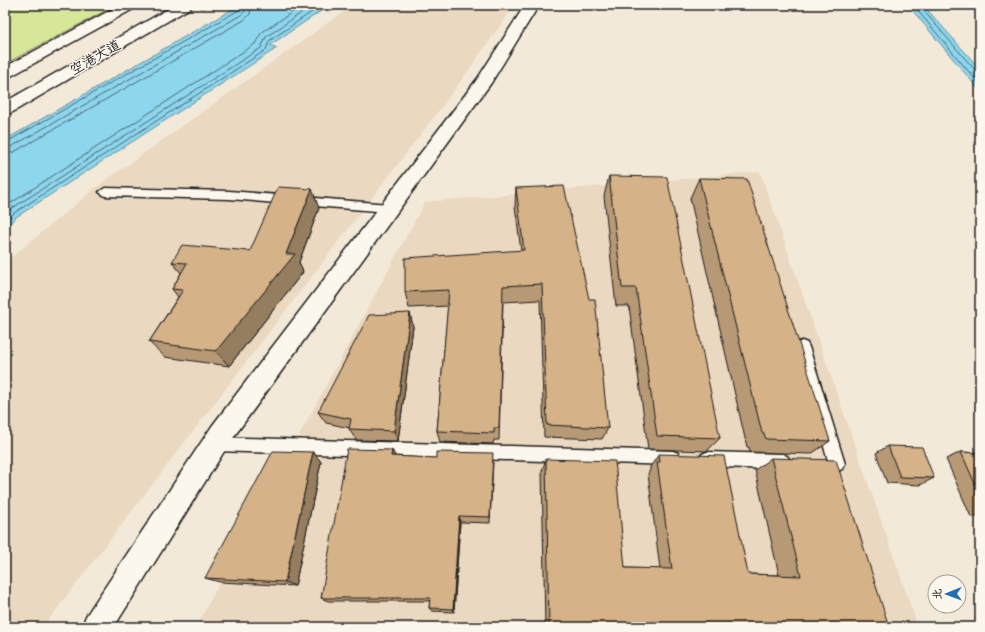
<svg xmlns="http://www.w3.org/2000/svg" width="985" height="632" viewBox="0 0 985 632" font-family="Itim,'LXGW WenKai TC',sans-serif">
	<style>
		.built { fill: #ead8c0 }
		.green { fill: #d6e79a; stroke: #79825b }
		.water { fill: #8dd6ee; stroke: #608c9a }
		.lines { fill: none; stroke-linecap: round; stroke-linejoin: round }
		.shore { stroke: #496670; stroke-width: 1 }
		.service-casing { stroke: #1c1c1c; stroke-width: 3 }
		.secondary-casing { stroke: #1c1c1c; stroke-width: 3 }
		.path { stroke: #1c1c1c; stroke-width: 2; stroke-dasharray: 0.5 2; stroke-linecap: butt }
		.service { fill: #fbf7ec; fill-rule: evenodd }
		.secondary { fill: #fbf7ec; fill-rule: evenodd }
		.wall { fill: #b79974; stroke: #1c1c1c }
		.shaded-wall { fill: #957d5e; stroke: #1c1c1c }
		.building { fill: #d5b287; stroke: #1c1c1c }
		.labels { text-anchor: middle; stroke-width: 3; stroke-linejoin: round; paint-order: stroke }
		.far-street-label { font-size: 14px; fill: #1c1c1c; stroke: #fbf7ec }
	</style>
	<rect width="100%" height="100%" fill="#f3e9d8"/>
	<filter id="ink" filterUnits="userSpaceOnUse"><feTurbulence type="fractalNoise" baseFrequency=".025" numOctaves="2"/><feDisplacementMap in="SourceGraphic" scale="8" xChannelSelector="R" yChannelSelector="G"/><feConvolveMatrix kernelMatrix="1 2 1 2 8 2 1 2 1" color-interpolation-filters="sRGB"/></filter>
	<g filter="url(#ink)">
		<g class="built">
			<path d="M357 5H515L447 100 43 627H5V265L14 255 98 186 339 15Z"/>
			<path d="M760 172 918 627H196L425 202Z"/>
		</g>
		<path class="green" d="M5 5H116L5 64Z"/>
		<g class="water">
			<path d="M240 5H330L270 45 277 48 16 217 5 228V140Z"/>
			<path d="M908 5H923L980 69V91Z"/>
		</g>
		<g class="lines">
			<g class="shore">
				<path d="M913 5 980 85"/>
				<path d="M921 5 922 9 975 70 980 71"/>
				<path d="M5 143 239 10 241 5"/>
				<path d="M5 148 11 147 241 15 245 11 246 5"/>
				<path d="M5 154 14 152 244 20 250 14 252 5"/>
				<path d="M5 207 255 44 261 33 303 5"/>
				<path d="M5 215 11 209 261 48 266 37 313 5"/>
				<path d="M5 222 14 213 266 50 269 41 322 5"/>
			</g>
			<defs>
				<g id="service">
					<path d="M105 188 229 191 389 204 395 208 389 212 229 199 105 196 99 192Z"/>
					<path d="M802 341 807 343 809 347 845 464 842 469 837 472 832 469 829 464 795 347 797 343Z"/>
					<path d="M215 437 673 451 678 453 681 458 678 463 673 465 215 451 210 449 208 444 210 439Z"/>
					<path d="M707 452 783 454 788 457 791 462 788 467 783 470 707 466 702 464 699 459 702 454Z"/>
				</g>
				<g id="secondary">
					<path d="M120 5H137L135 8 11 76 5 78V67Z"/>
					<path d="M175 5H192L190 8 11 113 5 114V102Z"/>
					<path d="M525 5H539L491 83 230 442 114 627H82L86 616 212 426 478 78Z"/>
				</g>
			</defs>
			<use href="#service" class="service-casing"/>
			<use href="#secondary" class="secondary-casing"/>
			<path class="path" d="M202 9 208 5"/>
			<use href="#service" class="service"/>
			<use href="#secondary" class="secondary"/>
		</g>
		<g class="wall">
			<path d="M609 176 720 438 707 451 648 449 629 306H616L604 196Z"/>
			<path d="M699 178 830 441 811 454 750 452 749 447H747L690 198Z"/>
			<path d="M516 188 608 428 602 439 544 437 540 300 503 302 499 440H494L493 444 440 442 437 431 448 306 409 308 405 292 521 251 515 206Z"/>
			<path d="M319 208 299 262 303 272 229 366 165 357 149 342 178 297 172 289 181 273 172 262 250 251Z"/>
			<path d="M410 313 413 327 398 441 356 440 349 429 350 428 326 423 318 412Z"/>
			<path d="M888 446 934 478 920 485 887 483 876 453Z"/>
			<path d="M392 450 395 456 493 462 490 523 460 522 454 612 432 611 429 608 430 601H328L321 598Z"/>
			<path d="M313 452 321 462 295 586 220 582 205 578Z"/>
			<path d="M961 452 980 453V517H971L946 459Z"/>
			<path d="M659 454 748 574 779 575 755 470 771 458 889 627H545L542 471 546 459 625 568 660 569 648 474 650 470V467Z"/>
		</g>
		<g class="shaded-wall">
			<path d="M312 189 319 208 299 262 303 272 229 366 216 351 286 254Z"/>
			<path d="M410 313 413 327 398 441 394 431Z"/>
			<path d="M392 450 396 458 391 456Z"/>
			<path d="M313 452 321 462 295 586 285 582Z"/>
			<path d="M459 516 460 522 454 612 453 609Z"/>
		</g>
		<g class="building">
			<path d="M609 176 667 177 720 438 657 436 636 288H622Z"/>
			<path d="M699 178 747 179 830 441 766 439 764 434 762 433Z"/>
			<path d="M564 186 589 299H595L608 428 547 425 542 284 503 286 499 428H494V433L437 431 449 290 405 292V258L524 250 516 188Z"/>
			<path d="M278 187 312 189 286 254H295L216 351 149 342 183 290 172 289 187 263 172 262 182 245 250 251Z"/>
			<path d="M410 313 394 431 349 429 351 419 318 412 369 315Z"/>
			<path d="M888 446 922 447 934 478 900 477Z"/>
			<path d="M347 449 392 450 391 456 436 458V452L493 453 490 517 459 516 453 609 429 608 430 598H321Z"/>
			<path d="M273 451 313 452 285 582 205 578Z"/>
			<path d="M961 452 980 453V495Z"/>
			<path d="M659 454 724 456 748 574 801 576 771 458 836 460 889 627H603L549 625 546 459 615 461 625 568 672 569 657 462H660Z"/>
		</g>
	</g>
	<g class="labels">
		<g class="far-street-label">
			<text transform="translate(95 57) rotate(-30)" y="5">空港大道</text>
		</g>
	</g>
	<rect width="985" height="632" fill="none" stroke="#fbf7ec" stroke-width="20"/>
	<rect x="10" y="10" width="965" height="612" fill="none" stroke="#1c1c1c" stroke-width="1.5" filter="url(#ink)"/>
	<g transform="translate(947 594) rotate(269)"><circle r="19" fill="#fbf7ec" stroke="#a29f99"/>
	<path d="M0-3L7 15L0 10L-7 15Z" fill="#1f6fb2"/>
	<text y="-6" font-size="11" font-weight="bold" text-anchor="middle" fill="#1c1c1c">北</text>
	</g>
</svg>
